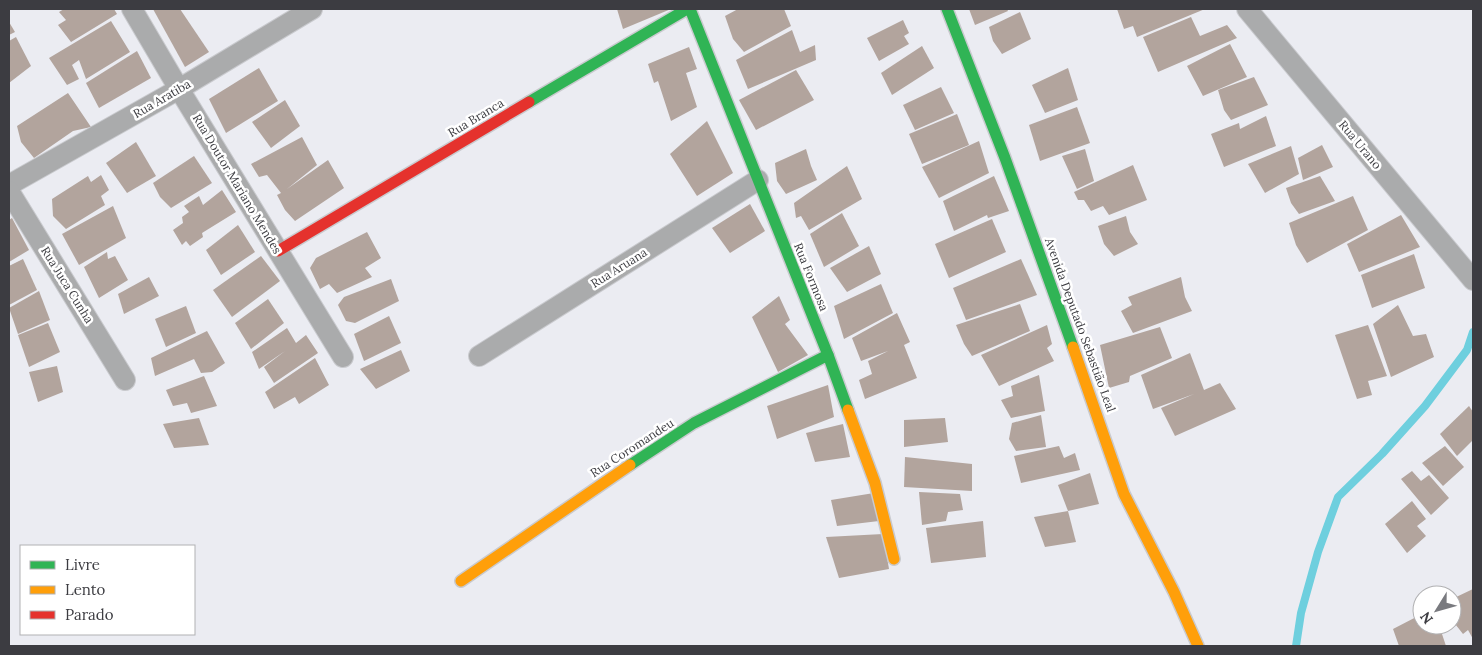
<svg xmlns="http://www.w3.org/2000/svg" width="1482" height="655" viewBox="0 0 1482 655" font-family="Lora,serif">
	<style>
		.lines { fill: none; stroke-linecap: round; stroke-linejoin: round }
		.stream { stroke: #6ecfde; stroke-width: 8 }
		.building { fill: #b2a49d }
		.street-casing { stroke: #c9cace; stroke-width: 22 }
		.fast-casing { stroke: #c9cace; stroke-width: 14 }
		.slow-casing { stroke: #c9cace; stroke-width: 14 }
		.jam-casing { stroke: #c9cace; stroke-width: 14 }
		.street { stroke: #aaabac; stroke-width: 20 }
		.fast { stroke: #30b455; stroke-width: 11 }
		.slow { stroke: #ff9f0a; stroke-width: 11 }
		.jam { stroke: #e5322d; stroke-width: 11 }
		.labels { text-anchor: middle; stroke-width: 5; stroke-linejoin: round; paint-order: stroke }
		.street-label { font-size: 12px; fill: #3c3c41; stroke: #fff }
	</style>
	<rect width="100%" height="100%" fill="#ebecf2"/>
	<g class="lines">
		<path class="stream" d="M1296 646 1301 613 1318 552 1338 497 1382 454 1425 406 1467 350 1473 332"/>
	</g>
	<g class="building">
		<path d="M64 9H114L117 14 71 42 58 25 66 20 59 12Z"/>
		<path d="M153 9H180L209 52 185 67Z"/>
		<path d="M617 9H671L623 29Z"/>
		<path d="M738 9H784L791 26 744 52 733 39 725 16Z"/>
		<path d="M969 9H1007L1008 11 975 25Z"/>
		<path d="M1117 9H1205L1137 37 1133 26 1124 29Z"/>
		<path d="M1020 12 1031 39 1002 54 993 41 989 27Z"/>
		<path d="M1191 17 1200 36 1227 25 1237 38 1158 72 1143 37Z"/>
		<path d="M903 20 909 33 904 36 909 44 879 61 867 38Z"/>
		<path d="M111 21 130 52 86 79 79 60 72 65 79 79 67 85 49 58Z"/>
		<path d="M9 22 15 32 9 35Z"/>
		<path d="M792 30 800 52 815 45 816 60 748 89 736 60Z"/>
		<path d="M16 37 31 66 9 83V41Z"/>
		<path d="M1230 44 1247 77 1203 96 1187 66Z"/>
		<path d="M922 46 934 68 892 95 881 73Z"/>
		<path d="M689 47 697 69 686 73 697 107 671 121 658 81 654 83 648 64Z"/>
		<path d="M137 51 151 78 99 108 86 83Z"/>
		<path d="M259 68 278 101 226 133 209 99Z"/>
		<path d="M1068 68 1078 100 1045 113 1032 85Z"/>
		<path d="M796 70 814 100 756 130 739 100Z"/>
		<path d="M1254 77 1268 105 1231 120 1224 110 1218 90Z"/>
		<path d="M941 87 954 113 915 130 903 105Z"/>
		<path d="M68 93 91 127 73 131 34 158 21 142 17 126Z"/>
		<path d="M285 100 300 126 271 148 252 122Z"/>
		<path d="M1077 107 1090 143 1040 161 1029 125Z"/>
		<path d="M957 114 969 145 922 164 909 134Z"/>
		<path d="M1266 116 1276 146 1224 167 1211 134 1239 123 1240 129Z"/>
		<path d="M707 121 733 173 697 196 670 154Z"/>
		<path d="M302 137 317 165 287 189 328 160 344 188 295 221 285 210 277 195 281 193 267 175 259 177 251 164Z"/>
		<path d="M979 141 989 173 939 198 922 167Z"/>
		<path d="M136 142 156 176 127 193 106 163Z"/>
		<path d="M1322 145 1333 167 1303 180 1298 158Z"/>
		<path d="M1291 146 1299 174 1265 193 1248 164Z"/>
		<path d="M806 149 811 166 817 180 786 194 777 181 775 163Z"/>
		<path d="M1085 149 1094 181 1077 189 1062 156Z"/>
		<path d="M194 156 212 183 171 208 160 197 153 183Z"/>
		<path d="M1133 165 1147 200 1109 215 1103 206 1091 211 1084 200H1078L1074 192Z"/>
		<path d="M847 166 862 199 809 230 801 216 796 218 794 203Z"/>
		<path d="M101 175 109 190 101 196 105 205 66 229 53 216 52 199 88 176 91 182Z"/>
		<path d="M994 176 1009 211 988 218 987 215 954 231 943 201Z"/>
		<path d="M1320 176 1335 201 1299 214 1291 203 1286 188Z"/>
		<path d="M222 190 236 212 202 233 203 237 190 246 186 241 182 245 173 230 183 223 182 217 189 212 184 206 199 196 203 205Z"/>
		<path d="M1353 196 1368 230 1307 263 1296 245 1289 223Z"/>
		<path d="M750 204 765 231 730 253 712 228Z"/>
		<path d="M113 206 126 238 79 265 62 234Z"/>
		<path d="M842 213 859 246 824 267 810 234Z"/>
		<path d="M1401 215 1420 247 1359 272 1347 244Z"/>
		<path d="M1126 216 1130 232 1138 244 1114 256 1104 244 1098 226Z"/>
		<path d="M12 218 29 250 9 262V220Z"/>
		<path d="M992 219 1006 252 949 278 935 244Z"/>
		<path d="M238 225 255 252 221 275 206 250Z"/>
		<path d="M367 232 381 258 365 268 372 277 337 293 329 284 320 289 310 268 316 258Z"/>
		<path d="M869 246 881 274 847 292 830 268Z"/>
		<path d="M107 252 108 259 115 256 128 280 99 298 84 267Z"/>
		<path d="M1414 254 1425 288 1372 308 1361 275Z"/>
		<path d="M261 256 280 281 232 317 213 290Z"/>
		<path d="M23 259 37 290 9 305V266Z"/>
		<path d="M1021 259 1037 295 966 320 953 288Z"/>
		<path d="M149 277 159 296 124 314 118 294Z"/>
		<path d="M1181 277 1185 297 1192 311 1133 333 1121 311 1132 305 1128 297Z"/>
		<path d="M391 279 399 301 355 323 346 321 338 305 344 297Z"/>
		<path d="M881 284 893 313 844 339 834 306Z"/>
		<path d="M39 291 50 320 18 334 9 308Z"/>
		<path d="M779 296 790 320 785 324 808 355 778 372 752 317Z"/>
		<path d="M268 299 284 323 251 349 235 323Z"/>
		<path d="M1020 304 1030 331 972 356 964 344 956 325Z"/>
		<path d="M1398 305 1413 336 1426 334 1434 357 1391 377 1373 324Z"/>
		<path d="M186 306 196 333 166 347 155 319Z"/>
		<path d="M897 313 910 342 904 345 917 378 865 399 859 380 872 374 868 361 888 351 861 361 852 338Z"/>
		<path d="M389 316 401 343 364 361 354 334Z"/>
		<path d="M48 323 60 352 29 367 18 335Z"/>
		<path d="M1047 325 1052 344 1047 348 1054 361 999 386 981 355Z"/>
		<path d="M1368 325 1387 376 1368 381 1372 395 1357 399 1335 335Z"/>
		<path d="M1160 327 1172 358 1130 376 1129 382 1109 388 1100 345Z"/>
		<path d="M287 328 296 343 306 335 318 353 274 383 264 367 285 351 259 369 252 352Z"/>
		<path d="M207 331 225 363 212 372 201 373 194 359 155 376 151 358Z"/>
		<path d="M401 350 410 371 376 389 360 369Z"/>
		<path d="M1190 353 1204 390 1220 383 1236 409 1175 436 1161 408 1194 394 1153 409 1141 375Z"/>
		<path d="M315 358 329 385 299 404 295 397 274 409 265 392Z"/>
		<path d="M57 366 63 392 38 402 29 372Z"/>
		<path d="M1039 375 1045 411 1011 418 1001 400 1013 396 1011 386Z"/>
		<path d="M204 376 217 406 191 413 187 403 173 406 166 390Z"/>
		<path d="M828 385 834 417 777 439 767 406Z"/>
		<path d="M1469 406 1473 412V440L1457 456 1440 434Z"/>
		<path d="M1041 415 1046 447 1016 451 1009 439 1012 423Z"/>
		<path d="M199 418 209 445 174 448 163 424Z"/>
		<path d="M945 418 948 442 904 447V420Z"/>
		<path d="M843 424 850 457 815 462 806 433Z"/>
		<path d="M1059 446 1064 458 1075 453 1080 470 1021 483 1014 456Z"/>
		<path d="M1445 446 1464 467 1443 486 1422 463Z"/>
		<path d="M905 457 972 464V491L904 487Z"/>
		<path d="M1412 471 1421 481 1429 475 1449 498 1431 515 1401 479Z"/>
		<path d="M1090 473 1099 504 1068 511 1058 485Z"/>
		<path d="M919 492 960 494 963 510 948 512 946 521 922 525Z"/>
		<path d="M874 493 879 521 837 526 831 500Z"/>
		<path d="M1412 501 1426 519 1417 526 1426 536 1407 553 1385 524Z"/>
		<path d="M1068 511 1076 542 1045 547 1034 517Z"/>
		<path d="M983 521 986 557 931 563 926 528Z"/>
		<path d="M883 534 889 569 839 578 826 537Z"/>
		<path d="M1473 589V639L1468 630 1463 634 1452 620V599Z"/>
		<path d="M1422 614V625H1439L1446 646H1399L1393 629Z"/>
	</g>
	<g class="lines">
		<defs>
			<g id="street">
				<path d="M132 9 179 89 343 357"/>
				<path d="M1247 9 1473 280"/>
				<path d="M9 185 179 89 312 9"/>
				<path d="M9 191 125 380"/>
				<path d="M479 356 758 180"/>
			</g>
			<g id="fast">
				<path d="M690 9 828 355 848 410"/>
				<path d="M947 9 1005 158 1073 347"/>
				<path d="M529 102 687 9"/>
				<path d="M630 465 694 423 828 355"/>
			</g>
			<g id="slow">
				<path d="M1073 347 1124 494 1174 592 1198 646"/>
				<path d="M848 410 875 483 894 559"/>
				<path d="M461 581 630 465"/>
			</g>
			<path id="jam" d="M278 251 529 102"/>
		</defs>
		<use href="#street" class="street-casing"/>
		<use href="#fast" class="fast-casing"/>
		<use href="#slow" class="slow-casing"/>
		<use href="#jam" class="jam-casing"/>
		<use href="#street" class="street"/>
		<use href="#fast" class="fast"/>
		<use href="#slow" class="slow"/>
		<use href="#jam" class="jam"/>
	</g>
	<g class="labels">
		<g class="street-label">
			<text transform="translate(162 99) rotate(-30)" y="4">Rua Aratiba</text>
			<text transform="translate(476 118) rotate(-31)" y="4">Rua Branca</text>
			<text transform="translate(1360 145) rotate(50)" y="4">Rua Urano</text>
			<text transform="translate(237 184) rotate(59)" y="4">Rua Doutor Mariano Mendes</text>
			<text transform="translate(619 268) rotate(-32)" y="4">Rua Aruana</text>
			<text transform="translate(811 277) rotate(68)" y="4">Rua Formosa</text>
			<text transform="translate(67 285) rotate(58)" y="4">Rua Juca Cunha</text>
			<text transform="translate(1080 325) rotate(70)" y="4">Avenida Deputado Sebastião Leal</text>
			<text transform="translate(632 448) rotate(-33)" y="4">Rua Coromandeu</text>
		</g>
	</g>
	<rect width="1482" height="655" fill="none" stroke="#3c3c41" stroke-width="20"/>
	<rect x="20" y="545" width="175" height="90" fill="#ffffff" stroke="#b1b1b3"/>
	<rect x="30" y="561" width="25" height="8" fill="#30b455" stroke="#b1b1b3"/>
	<text x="65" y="570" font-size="15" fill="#3c3c41">Livre</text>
	<rect x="30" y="586" width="25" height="8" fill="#ff9f0a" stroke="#b1b1b3"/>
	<text x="65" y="595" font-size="15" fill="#3c3c41">Lento</text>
	<rect x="30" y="611" width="25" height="8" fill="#e5322d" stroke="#b1b1b3"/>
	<text x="65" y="620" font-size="15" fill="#3c3c41">Parado</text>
	<g transform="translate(1437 610) rotate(233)"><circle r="24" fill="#ffffff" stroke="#b1b1b3"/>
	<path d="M0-4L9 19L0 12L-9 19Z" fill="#797a7f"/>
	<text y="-8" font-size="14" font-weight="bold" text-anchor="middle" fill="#3c3c41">N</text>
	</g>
</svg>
